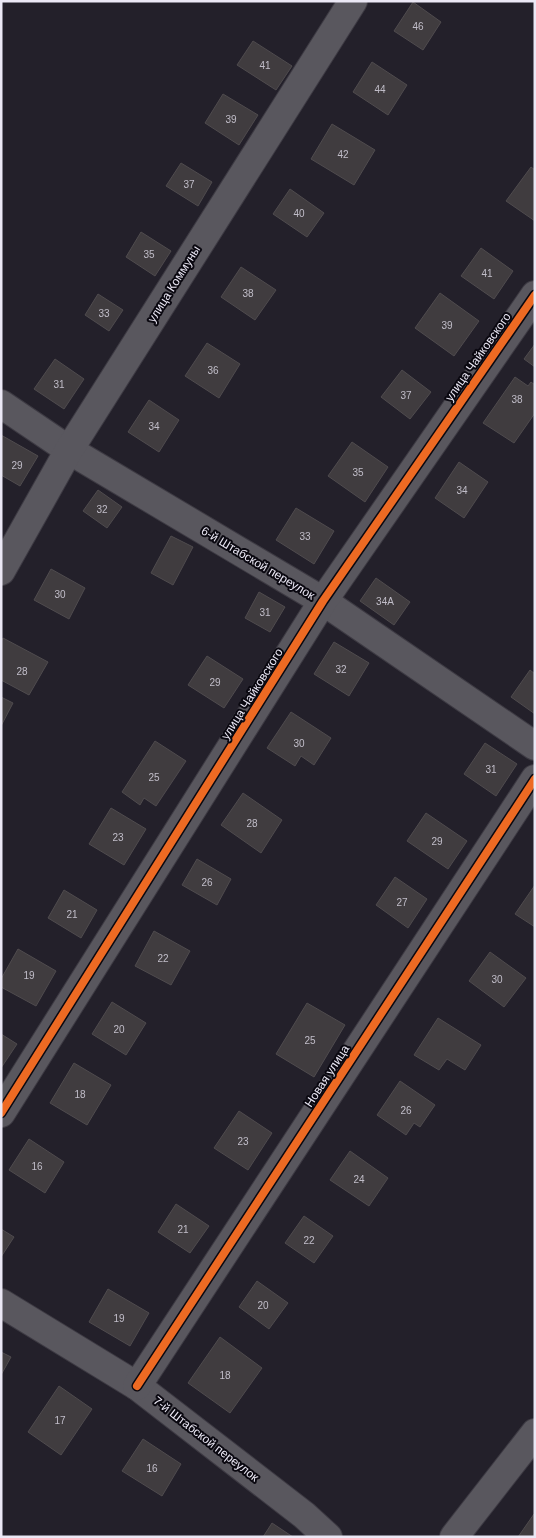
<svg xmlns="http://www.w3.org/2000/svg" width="536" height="1538" viewBox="0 0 536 1538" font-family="Helvetica,sans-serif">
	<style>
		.building { fill: #403c3f; stroke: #4f4b4e }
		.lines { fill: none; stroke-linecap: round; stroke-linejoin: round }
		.minor-casing { stroke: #3d3a43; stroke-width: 30 }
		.minor { stroke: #59575e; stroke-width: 28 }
		.cycleway-casing { stroke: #0a0810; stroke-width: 11 }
		.cycleway { stroke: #ed6a23; stroke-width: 8 }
		.labels { text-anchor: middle; stroke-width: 4; stroke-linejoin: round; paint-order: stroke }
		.number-label { font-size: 10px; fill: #c0bdc8 }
		.street-label { font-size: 12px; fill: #ebe8f5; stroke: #0a0810 }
	</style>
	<rect width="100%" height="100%" fill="#23202a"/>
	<g class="building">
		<path d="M413 2 441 22 423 50 394 31Z"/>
		<path d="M253 41 292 66 276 90 237 65Z"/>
		<path d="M372 62 407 85 388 115 353 92Z"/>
		<path d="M223 94 258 115 239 145 205 123Z"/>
		<path d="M332 124 375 150 354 185 311 159Z"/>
		<path d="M181 163 212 182 198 206 166 186Z"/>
		<path d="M531 167 535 170V221L506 201Z"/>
		<path d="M290 189 324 213 307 237 273 214Z"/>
		<path d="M141 232 171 251 155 276 126 257Z"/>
		<path d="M481 248 513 271 494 299 461 276Z"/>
		<path d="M241 267 276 290 255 320 221 297Z"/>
		<path d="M440 293 479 321 454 356 415 328Z"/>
		<path d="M98 294 123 310 109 331 85 315Z"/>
		<path d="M207 343 240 364 219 398 185 376Z"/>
		<path d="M535 344V367L524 359Z"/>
		<path d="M55 359 84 379 64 409 34 389Z"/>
		<path d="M402 370 431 392 410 419 381 397Z"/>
		<path d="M515 377 528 386 531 382 535 385V413L514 443 483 423Z"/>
		<path d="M149 400 179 420 159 452 128 432Z"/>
		<path d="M1 435 38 456 20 486 1 475Z"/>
		<path d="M352 442 388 467 365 502 328 476Z"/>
		<path d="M459 462 488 482 464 518 435 498Z"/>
		<path d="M98 490 122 507 107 528 83 511Z"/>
		<path d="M296 508 334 531 314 564 276 540Z"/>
		<path d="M171 536 193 547 173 585 151 573Z"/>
		<path d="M51 569 85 588 69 619 34 600Z"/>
		<path d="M376 578 410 602 394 625 360 601Z"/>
		<path d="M259 592 285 607 270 632 245 618Z"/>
		<path d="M3 638 48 662 29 695 1 680V642Z"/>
		<path d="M334 642 369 663 349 696 314 674Z"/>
		<path d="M207 656 243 679 224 708 188 685Z"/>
		<path d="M530 670 535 674V714L511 697Z"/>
		<path d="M1 697 13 703 1 726Z"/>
		<path d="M291 712 331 738 314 765 301 756 295 766 267 748Z"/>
		<path d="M155 741 186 761 156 806 144 798 140 805 122 792Z"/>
		<path d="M485 743 517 764 496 796 464 774Z"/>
		<path d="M243 793 282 820 261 853 221 825Z"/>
		<path d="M111 808 146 829 124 865 89 844Z"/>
		<path d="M426 813 467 841 448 869 407 841Z"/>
		<path d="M197 859 231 879 217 905 182 885Z"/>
		<path d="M395 877 427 899 408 928 376 905Z"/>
		<path d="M535 885V927L515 914Z"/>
		<path d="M64 890 97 910 81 938 48 918Z"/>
		<path d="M154 931 190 951 171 985 135 966Z"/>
		<path d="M18 949 56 971 36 1006 1 987V979Z"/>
		<path d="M490 952 526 978 504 1007 469 981Z"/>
		<path d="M112 1002 146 1023 126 1055 92 1034Z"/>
		<path d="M307 1003 345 1025 314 1077 276 1054Z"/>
		<path d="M438 1018 481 1045 465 1070 447 1059 439 1070 414 1055Z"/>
		<path d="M1 1034 17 1044 1 1068Z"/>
		<path d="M74 1063 111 1085 87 1125 50 1103Z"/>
		<path d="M400 1081 435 1105 420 1127 414 1123 406 1135 377 1115Z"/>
		<path d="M239 1111 272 1133 248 1170 214 1148Z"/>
		<path d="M29 1139 64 1162 45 1193 9 1170Z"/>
		<path d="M350 1151 388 1178 369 1206 330 1180Z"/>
		<path d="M176 1204 209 1226 190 1253 158 1232Z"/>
		<path d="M304 1216 333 1236 314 1263 285 1243Z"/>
		<path d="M1 1229 14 1237 1 1257Z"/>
		<path d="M257 1281 288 1303 269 1329 239 1307Z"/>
		<path d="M108 1289 149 1313 130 1346 89 1322Z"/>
		<path d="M220 1337 262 1368 230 1413 188 1383Z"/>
		<path d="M1 1352 11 1357 1 1375Z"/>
		<path d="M59 1386 92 1409 61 1455 28 1432Z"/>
		<path d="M143 1439 181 1464 162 1496 122 1471Z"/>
		<path d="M534 1514 535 1537H518Z"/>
		<path d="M272 1523 293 1537H263Z"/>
	</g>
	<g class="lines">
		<defs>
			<g id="minor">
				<path d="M1 404 69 450 323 601 535 746"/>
				<path d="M1 571 69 450 353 1"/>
				<path d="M1 1113 323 601 535 295"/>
				<path d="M1 1303 137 1386 304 1515 328 1537"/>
				<path d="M137 1386 535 779"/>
				<path d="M454 1537 535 1433"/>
			</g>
		</defs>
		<use href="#minor" class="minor-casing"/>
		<use href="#minor" class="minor"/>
		<defs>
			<g id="cycleway">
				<path d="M1 1113 323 601 535 295"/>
				<path d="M137 1386 535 779"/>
			</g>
		</defs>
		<use href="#cycleway" class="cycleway-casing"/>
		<use href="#cycleway" class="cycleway"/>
	</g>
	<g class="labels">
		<g class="number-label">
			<text x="418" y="30">46</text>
			<text x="265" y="69">41</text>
			<text x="380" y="93">44</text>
			<text x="231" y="123">39</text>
			<text x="343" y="158">42</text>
			<text x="189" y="188">37</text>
			<text x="299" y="217">40</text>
			<text x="149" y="258">35</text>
			<text x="487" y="277">41</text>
			<text x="248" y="297">38</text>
			<text x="104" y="317">33</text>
			<text x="447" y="329">39</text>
			<text x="213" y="374">36</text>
			<text x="59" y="388">31</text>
			<text x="406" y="399">37</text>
			<text x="517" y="403">38</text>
			<text x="154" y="430">34</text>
			<text x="17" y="469">29</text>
			<text x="358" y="476">35</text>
			<text x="462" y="494">34</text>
			<text x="102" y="513">32</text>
			<text x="305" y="540">33</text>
			<text x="60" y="598">30</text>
			<text x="385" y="605">34А</text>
			<text x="265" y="616">31</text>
			<text x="341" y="673">32</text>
			<text x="22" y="675">28</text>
			<text x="215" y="686">29</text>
			<text x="299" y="747">30</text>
			<text x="491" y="773">31</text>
			<text x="154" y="781">25</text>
			<text x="252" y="827">28</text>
			<text x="118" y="841">23</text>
			<text x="437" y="845">29</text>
			<text x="207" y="886">26</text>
			<text x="402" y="906">27</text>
			<text x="72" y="918">21</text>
			<text x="163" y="962">22</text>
			<text x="29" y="979">19</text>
			<text x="497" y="983">30</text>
			<text x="119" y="1033">20</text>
			<text x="310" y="1044">25</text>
			<text x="80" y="1098">18</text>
			<text x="406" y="1114">26</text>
			<text x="243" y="1145">23</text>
			<text x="37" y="1170">16</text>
			<text x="359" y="1183">24</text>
			<text x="183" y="1233">21</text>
			<text x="309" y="1244">22</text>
			<text x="263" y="1309">20</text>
			<text x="119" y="1322">19</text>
			<text x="225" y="1379">18</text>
			<text x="60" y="1424">17</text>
			<text x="152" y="1472">16</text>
		</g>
		<g class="street-label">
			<text transform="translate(174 284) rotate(-58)" y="4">улица Коммуны</text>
			<text transform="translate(478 357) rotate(-55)" y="4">улица Чайковского</text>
			<text transform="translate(258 563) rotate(31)" y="4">6-й Штабской переулок</text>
			<text transform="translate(252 694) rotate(-58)" y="4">улица Чайковского</text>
			<text transform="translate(327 1076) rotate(-57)" y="4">Новая улица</text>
			<text transform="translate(206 1439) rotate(38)" y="4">7-й Штабской переулок</text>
		</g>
	</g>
	<rect width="536" height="1538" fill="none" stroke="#ebe8f5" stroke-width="5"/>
</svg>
